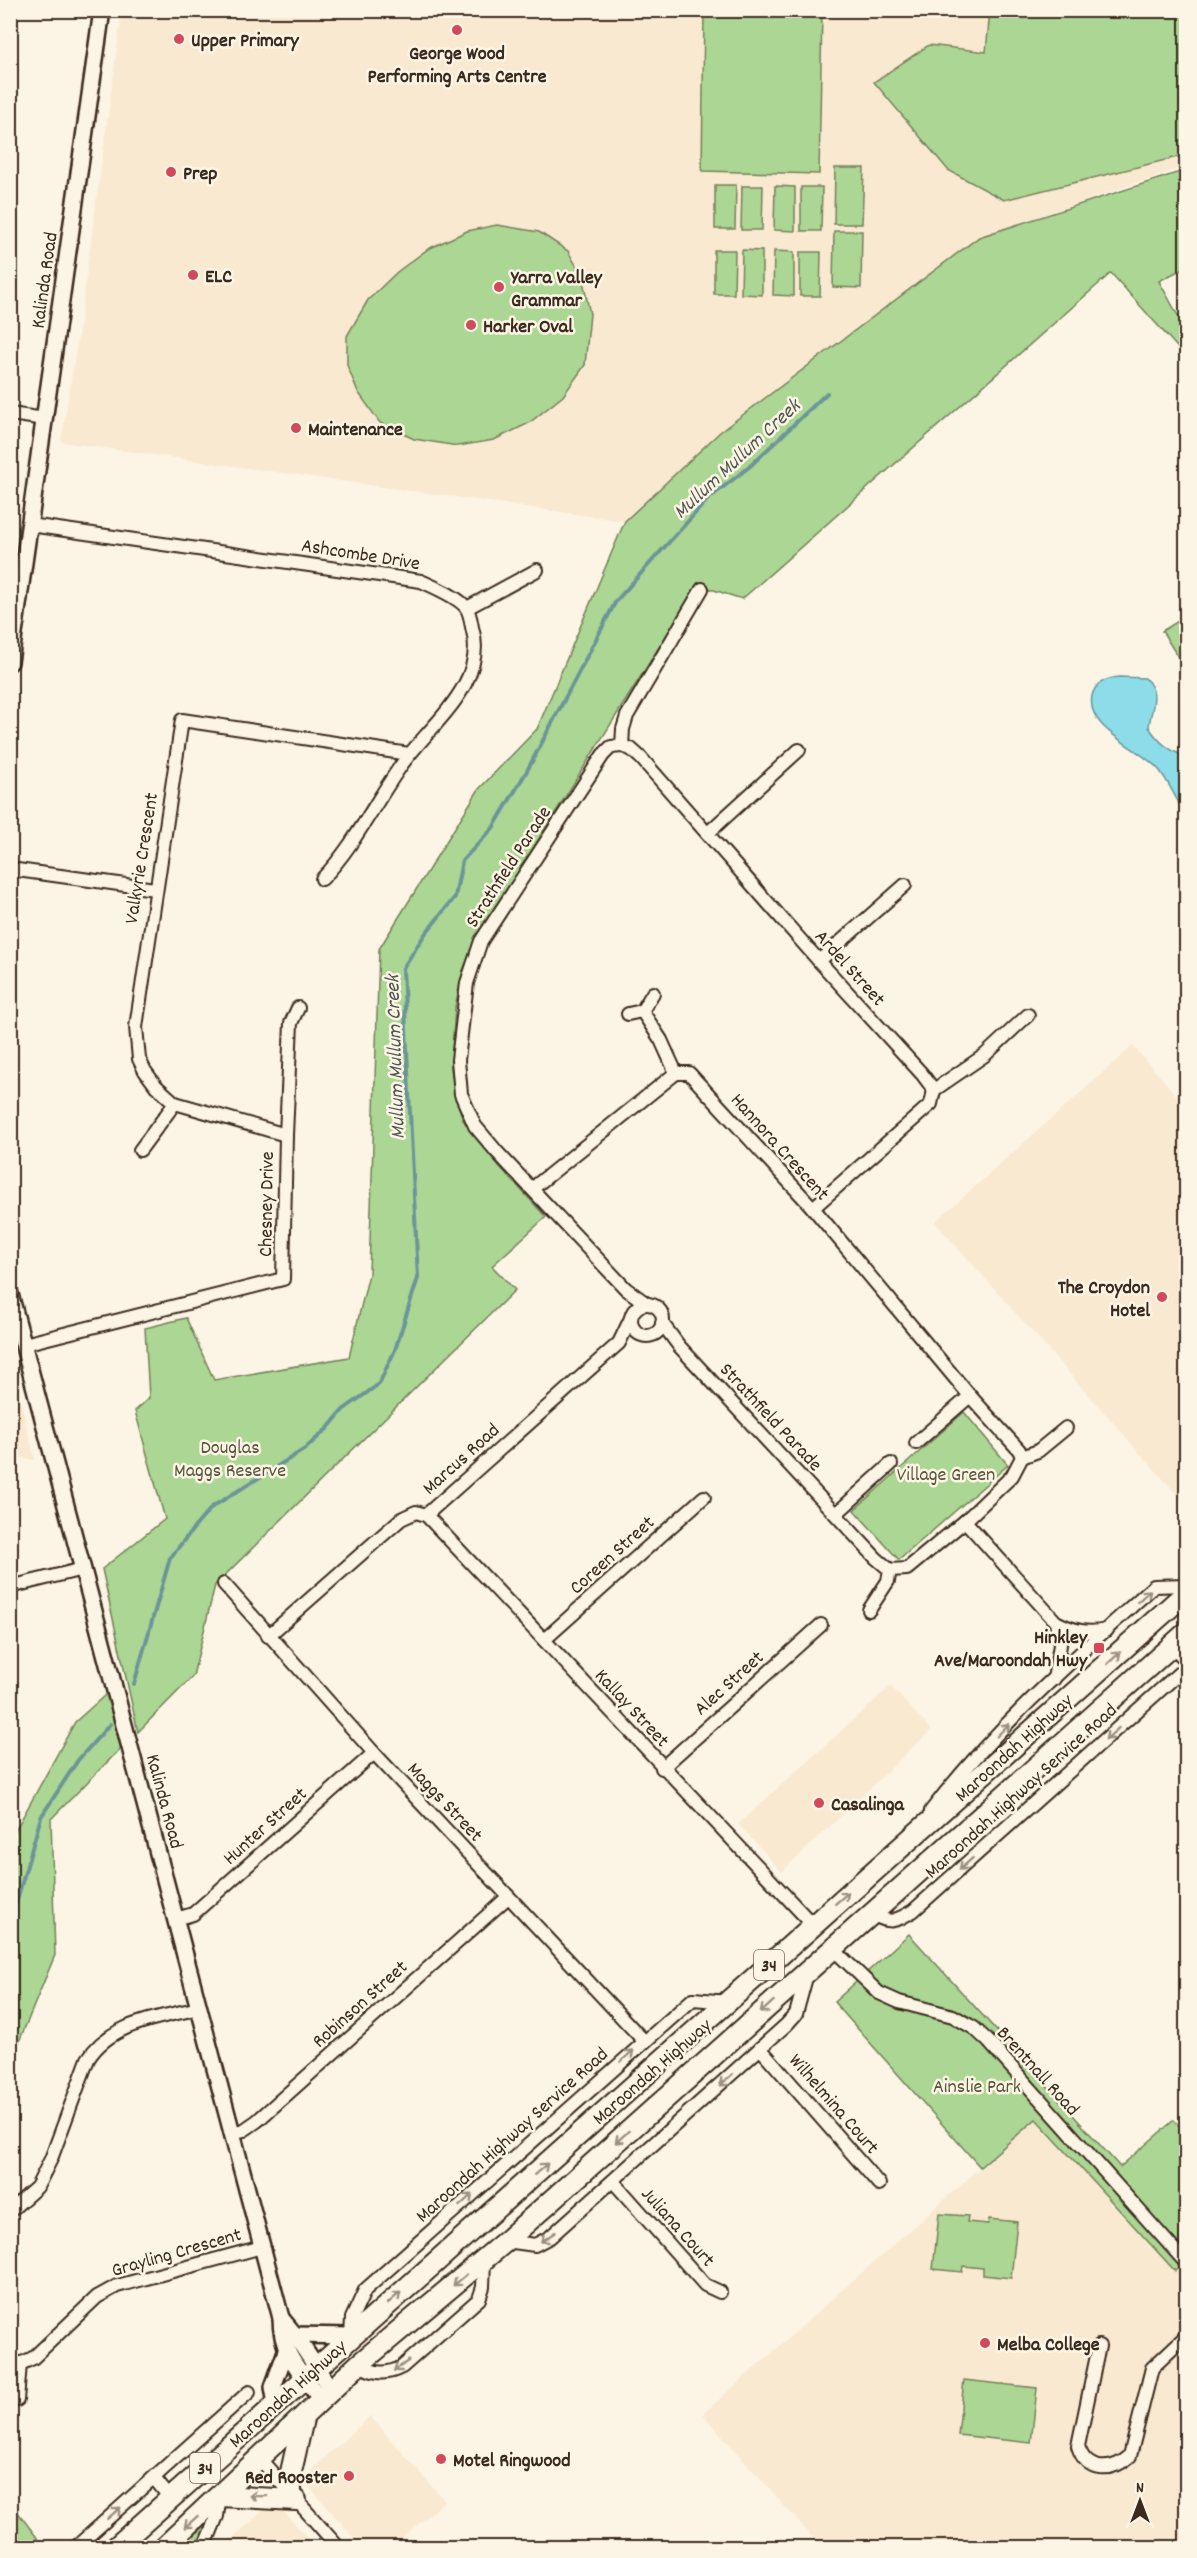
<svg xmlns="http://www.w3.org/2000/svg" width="1197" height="2558" viewBox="0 0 1197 2558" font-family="Dekko,sans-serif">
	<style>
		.built { fill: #f9e9d1 }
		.green { fill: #acd694; stroke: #748059; stroke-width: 1.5 }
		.water { fill: #8cdce9; stroke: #6c9598; stroke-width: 1.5 }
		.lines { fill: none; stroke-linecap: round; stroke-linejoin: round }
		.stream { stroke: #6c9598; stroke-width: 4 }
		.minor-casing { stroke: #3b2a1e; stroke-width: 16 }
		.tertiary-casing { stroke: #3b2a1e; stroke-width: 20 }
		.trunk-casing { stroke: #3b2a1e; stroke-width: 24 }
		.minor { stroke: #fcf5e5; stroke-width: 12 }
		.tertiary { stroke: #fcf5e5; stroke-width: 15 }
		.trunk { stroke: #fcf5e5; stroke-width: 20 }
		.oneway { stroke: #9c9082 }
		.poi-dot { fill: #d1495b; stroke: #fcf5e5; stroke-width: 2 }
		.labels { text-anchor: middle; stroke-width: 5; stroke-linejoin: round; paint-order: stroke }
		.shield { fill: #fcf5e5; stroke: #75675a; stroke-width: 1.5 }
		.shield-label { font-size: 18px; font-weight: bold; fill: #3b2a1e }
		.poi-label { font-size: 20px; font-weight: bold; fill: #3b2a1e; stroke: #fcf5e5; text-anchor: start }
		.street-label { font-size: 20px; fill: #3b2a1e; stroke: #fcf5e5 }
		.park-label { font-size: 20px; fill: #57553c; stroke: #fcf5e5 }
		.water-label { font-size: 21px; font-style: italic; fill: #4f5651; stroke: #fcf5e5 }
	</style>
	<rect width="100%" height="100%" fill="#fcf5e5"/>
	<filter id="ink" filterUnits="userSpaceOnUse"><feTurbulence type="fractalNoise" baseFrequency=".0167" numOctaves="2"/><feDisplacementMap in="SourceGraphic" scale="12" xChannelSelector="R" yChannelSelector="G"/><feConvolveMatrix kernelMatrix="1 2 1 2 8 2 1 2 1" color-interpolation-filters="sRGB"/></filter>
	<g filter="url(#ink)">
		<g class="built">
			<path d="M122 11H1186V166L979 237 720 432 625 521 61 442 78 337Z"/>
			<path d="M1133 1046 1186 1106V1505L935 1222Z"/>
			<path d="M11 1361 35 1460 11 1456Z"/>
			<path d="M891 1686 931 1730 782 1872 738 1824Z"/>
			<path d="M1035 2119 1175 2271 1186 2262V2547H821L703 2414Z"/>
			<path d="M370 2416 445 2501 393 2547H362L302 2479Z"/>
			<path d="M264 2510H282L316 2547H222Z"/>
		</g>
		<g class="green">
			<path d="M704 11H822L819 174 702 171Z"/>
			<path d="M990 11H1186V155L1004 200 948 170 874 82 929 45 986 52Z"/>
			<path d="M835 168H864L862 224H834Z"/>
			<path d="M1186 170V267L1159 281 1186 330V357L1111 273 742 599 698 585 481 931 463 970 455 1007 451 1068 454 1090 463 1120 499 1166 546 1217 492 1266 515 1290 215 1585 193 1676 138 1732 102 1569 165 1519 135 1411 149 1398 145 1328 186 1318 214 1380 349 1357 369 1274 379 949 479 789 537 729 625 521 720 432 979 237Z"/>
			<path d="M715 185H736L735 229H715Z"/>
			<path d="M742 186H763L762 230H741Z"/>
			<path d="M775 186 795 187V231L774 230Z"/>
			<path d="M801 187H822L821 231H801Z"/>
			<path d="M497 225 539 232 568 251 582 276 590 314 585 365 563 396 529 423 494 440 458 446 414 439 380 423 358 392 347 365V336L368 300 397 272 428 249 467 231Z"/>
			<path d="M834 231H862L861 288 833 287Z"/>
			<path d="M714 250H735L734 294H714Z"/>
			<path d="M742 250 762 251V295L741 294Z"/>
			<path d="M774 251 794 252V296L773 295Z"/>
			<path d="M800 252H821L820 296H800Z"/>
			<path d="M1183 618 1186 625V670L1162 631Z"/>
			<path d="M964 1412 1008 1465 899 1560 854 1510Z"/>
			<path d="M114 1687 129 1740 51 1819 55 1955 11 2061V1845L15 1831 75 1722Z"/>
			<path d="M909 1934 1120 2167 1174 2120 1186 2134V2262L1175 2271 1036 2119 980 2167 834 2002Z"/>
			<path d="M939 2214 968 2216 967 2222 988 2224 989 2219 1017 2222 1011 2278 983 2275V2268L963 2266 962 2272 933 2269Z"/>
			<path d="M964 2380 1037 2388 1031 2443 958 2435Z"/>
			<path d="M10 2503H11L44 2547H11Z"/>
			<path d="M209 2522 201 2543 197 2547 178 2548Z"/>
		</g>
		<path class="water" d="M1120 677 1145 678C1161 694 1151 707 1149 727 1159 743 1169 750 1186 757V814L1183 811C1176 798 1169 783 1160 771 1142 748 1085 730 1092 696 1095 682 1108 678 1120 677Z"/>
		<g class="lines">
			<g class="stream">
				<path d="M134 1684 170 1558 193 1529 212 1507 305 1449 328 1428 343 1410 379 1384 395 1350 418 1278 403 968 425 934 455 897 462 861 493 828 528 769 616 601 708 499 749 467 827 393"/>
				<path d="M10 1924 41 1817 78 1760 110 1724"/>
			</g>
			<defs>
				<g id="minor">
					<path d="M10 414 45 419"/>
					<path d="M30 525 421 581C432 586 461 598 467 609 470 614 471 622 472 627 489 684 429 725 400 767 374 804 354 846 322 879"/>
					<path d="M467 608 537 570"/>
					<path d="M622 746 631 749 641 758 819 961 922 1074 934 1090 931 1104 813 1208"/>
					<path d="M708 833 799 750"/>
					<path d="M10 869 155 889"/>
					<path d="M819 961 905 885"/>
					<path d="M642 1011 661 1040 676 1073"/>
					<path d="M628 1014 642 1011 653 993"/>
					<path d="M934 1090 985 1055 1028 1015"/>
					<path d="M286 1135 175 1103 156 1086 145 1071 139 1059 136 1027 182 720 409 754"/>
					<path d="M140 1150 175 1103"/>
					<path d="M533 1188 676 1073H689L813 1208 970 1396 1019 1450 1022 1457 1012 1476 965 1521"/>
					<path d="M647 1304 626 1289 497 1152 475 1126 461 1094 458 1060 467 983 481 941 603 755 611 747 622 746 623 729 627 716 702 589"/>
					<circle cx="647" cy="1320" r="16"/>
					<path d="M662 1323 679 1346 876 1558 890 1570 907 1569 965 1521 1056 1622C1074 1631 1087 1634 1107 1630"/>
					<path d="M24 1344 283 1279 286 1135 291 1023 298 1008"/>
					<path d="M916 1443 970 1396"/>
					<path d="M1022 1457 1038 1451 1066 1428"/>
					<path d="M837 1513 891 1464"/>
					<path d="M426 1515 812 1924"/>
					<path d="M224 1584 374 1753 644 2041"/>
					<path d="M10 1587 83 1569"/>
					<path d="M869 1610 888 1581 890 1570"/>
					<path d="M268 1636 401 1519 416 1512 426 1515 619 1343 631 1318"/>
					<path d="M544 1640 704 1497"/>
					<path d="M1171 1645 1186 1660"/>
					<path d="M1054 1679 1060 1645 1056 1622"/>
					<path d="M662 1768 821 1625"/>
					<path d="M931 1811C994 1728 1077 1656 1154 1586L1186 1585"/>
					<path d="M871 1914C891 1924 894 1922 913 1911L1186 1667"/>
					<path d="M176 1919 193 1914 374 1753"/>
					<path d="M832 1948 879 1993 899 2002 953 2016 974 2028 988 2041 1186 2263"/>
					<path d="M760 2048 879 2184"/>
					<path d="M232 2133 244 2130 257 2121 508 1897"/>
					<path d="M613 2181 705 2285 720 2292"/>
					<path d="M10 2211 37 2187 51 2159 88 2059C111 2022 160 2018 199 2008"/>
					<path d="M506 2241 535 2245 550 2237 786 2025 796 2014 807 1974"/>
					<path d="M351 2336 352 2318 365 2290 693 1999 729 2002"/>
					<path d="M1099 2346 1078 2446C1086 2473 1112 2472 1130 2456L1152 2368 1186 2336"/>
					<path d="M10 2359 20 2364 33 2358 97 2297 117 2286 262 2247"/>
					<path d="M358 2365C374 2373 385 2376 402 2367L479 2299 483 2287 484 2260"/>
					<path d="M17 2400 20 2364"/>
					<path d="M259 2458 339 2548"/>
					<path d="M154 2478 170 2498"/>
					<path d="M75 2548 249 2392"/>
					<path d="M204 2548 217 2516 220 2496"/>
				</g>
				<g id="tertiary">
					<path d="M10 662 102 10"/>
					<path d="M10 1294 281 2318C281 2355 301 2372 321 2400"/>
					<path d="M281 2318 295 2335 332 2391"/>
					<path d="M295 2335 351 2336"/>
					<path d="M276 2404 273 2387 286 2351"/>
				</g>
				<g id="trunk">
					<path d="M291 2494V2472L303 2419"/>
					<path d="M220 2496 296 2500"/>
					<path d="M115 2548 1186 1593"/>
					<path d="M163 2548 358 2365 506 2241 1186 1633"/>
				</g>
			</defs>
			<use href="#minor" class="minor-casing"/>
			<use href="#tertiary" class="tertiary-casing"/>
			<use href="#trunk" class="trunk-casing"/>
			<use href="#minor" class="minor"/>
			<use href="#tertiary" class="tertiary"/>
			<use href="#trunk" class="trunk"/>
		</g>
		<defs><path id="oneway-shaft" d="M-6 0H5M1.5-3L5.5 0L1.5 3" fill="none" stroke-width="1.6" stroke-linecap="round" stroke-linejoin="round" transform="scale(1.5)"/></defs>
		<g class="oneway">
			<use href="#oneway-shaft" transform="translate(1144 1596) rotate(-42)"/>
			<use href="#oneway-shaft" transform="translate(1114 1658) rotate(-42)"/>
			<use href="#oneway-shaft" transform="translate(1003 1730) rotate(-46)"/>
			<use href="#oneway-shaft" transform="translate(1112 1734) rotate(138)"/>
			<use href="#oneway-shaft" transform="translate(966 1864) rotate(138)"/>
			<use href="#oneway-shaft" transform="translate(842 1898) rotate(-41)"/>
			<use href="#oneway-shaft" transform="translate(767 2007) rotate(138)"/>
			<use href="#oneway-shaft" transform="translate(627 2056) rotate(-42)"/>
			<use href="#oneway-shaft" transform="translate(726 2080) rotate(138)"/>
			<use href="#oneway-shaft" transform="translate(622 2137) rotate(138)"/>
			<use href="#oneway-shaft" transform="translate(541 2169) rotate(-41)"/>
			<use href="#oneway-shaft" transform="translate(466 2200) rotate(-42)"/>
			<use href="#oneway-shaft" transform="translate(548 2237) rotate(146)"/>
			<use href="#oneway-shaft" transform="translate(460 2280) rotate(140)"/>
			<use href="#oneway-shaft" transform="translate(394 2298) rotate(-41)"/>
			<use href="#oneway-shaft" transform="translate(401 2366) rotate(145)"/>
			<use href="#oneway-shaft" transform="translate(258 2496) rotate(-179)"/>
			<use href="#oneway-shaft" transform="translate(114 2513) rotate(-41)"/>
			<use href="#oneway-shaft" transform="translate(191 2522) rotate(138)"/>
		</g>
	</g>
	<g class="poi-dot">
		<circle cx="457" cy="30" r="6"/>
		<circle cx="179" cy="39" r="6"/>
		<circle cx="171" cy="172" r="6"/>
		<circle cx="193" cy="275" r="6"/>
		<circle cx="499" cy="287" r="6"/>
		<circle cx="471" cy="325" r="6"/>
		<circle cx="296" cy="428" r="6"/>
		<circle cx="1162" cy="1297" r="6"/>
		<rect x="1093" y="1642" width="12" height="12" rx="3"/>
		<circle cx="819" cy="1803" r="6"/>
		<circle cx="985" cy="2343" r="6"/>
		<circle cx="441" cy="2459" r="6"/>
		<circle cx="349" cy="2476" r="6"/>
	</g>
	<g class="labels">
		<g class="shield">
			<rect x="754" y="1950" width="30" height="30" rx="4.5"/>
			<rect x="190" y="2453" width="30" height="30" rx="4.5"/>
		</g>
		<g class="shield-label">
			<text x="769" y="1971">34</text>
			<text x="205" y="2474">34</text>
		</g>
		<g class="poi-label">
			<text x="191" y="46">Upper Primary</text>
			<text x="457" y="59" text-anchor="middle">George Wood<tspan x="457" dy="23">Performing Arts Centre</tspan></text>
			<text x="183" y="179">Prep</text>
			<text x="205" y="282">ELC</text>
			<text x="511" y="283">Yarra Valley<tspan x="511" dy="23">Grammar</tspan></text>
			<text x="483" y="332">Harker Oval</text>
			<text x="308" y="435">Maintenance</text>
			<text x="1150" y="1293" text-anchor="end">The Croydon<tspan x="1150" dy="23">Hotel</tspan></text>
			<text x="1087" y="1643" text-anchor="end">Hinkley<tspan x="1087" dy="23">Ave/Maroondah Hwy</tspan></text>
			<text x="831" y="1810">Casalinga</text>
			<text x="997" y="2350">Melba College</text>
			<text x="453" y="2466">Motel Ringwood</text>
			<text x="337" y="2483" text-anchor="end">Red Rooster</text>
		</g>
		<g class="street-label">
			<text transform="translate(43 280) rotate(-82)" y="7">Kalinda Road</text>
			<text transform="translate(361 553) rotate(9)" y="7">Ashcombe Drive</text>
			<text transform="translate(140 858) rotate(-81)" y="7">Valkyrie Crescent</text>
			<text transform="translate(507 866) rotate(-57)" y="7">Strathfield Parade</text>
			<text transform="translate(851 967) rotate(48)" y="7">Ardel Street</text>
			<text transform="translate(781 1146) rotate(48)" y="7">Hannora Crescent</text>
			<text transform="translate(265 1204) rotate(-89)" y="7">Chesney Drive</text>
			<text transform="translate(772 1416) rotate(47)" y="7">Strathfield Parade</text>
			<text transform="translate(460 1458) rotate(-42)" y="7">Marcus Road</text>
			<text transform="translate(611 1554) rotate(-42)" y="7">Coreen Street</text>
			<text transform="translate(728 1682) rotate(-42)" y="7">Alec Street</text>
			<text transform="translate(633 1707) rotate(47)" y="7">Kallay Street</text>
			<text transform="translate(1013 1747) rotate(-42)" y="7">Maroondah Highway</text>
			<text transform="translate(1020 1790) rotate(-42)" y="7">Maroondah Highway Service Road</text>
			<text transform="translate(166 1801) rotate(75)" y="7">Kalinda Road</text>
			<text transform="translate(446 1801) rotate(47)" y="7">Maggs Street</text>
			<text transform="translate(264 1825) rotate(-42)" y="7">Hunter Street</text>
			<text transform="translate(359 2003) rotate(-42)" y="7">Robinson Street</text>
			<text transform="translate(1039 2070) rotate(48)" y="7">Brentnall Road</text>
			<text transform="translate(651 2071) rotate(-41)" y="7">Maroondah Highway</text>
			<text transform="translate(835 2103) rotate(49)" y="7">Wilhelmina Court</text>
			<text transform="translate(511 2134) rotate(-42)" y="7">Maroondah Highway Service Road</text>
			<text transform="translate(679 2226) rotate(48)" y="7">Juliana Court</text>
			<text transform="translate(176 2251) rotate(-16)" y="7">Grayling Crescent</text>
			<text transform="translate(287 2393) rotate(-42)" y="7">Maroondah Highway</text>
		</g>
		<g class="park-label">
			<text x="230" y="1453">Douglas<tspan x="230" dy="23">Maggs Reserve</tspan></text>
			<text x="946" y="1480">Village Green</text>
			<text x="977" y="2092">Ainslie Park</text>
		</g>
		<g class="water-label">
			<text transform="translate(736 458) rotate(-43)" y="7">Mullum Mullum Creek</text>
			<text transform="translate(394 1057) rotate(-92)" y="7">Mullum Mullum Creek</text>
		</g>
	</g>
	<rect width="1197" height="2558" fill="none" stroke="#fcf5e5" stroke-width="36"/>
	<rect x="18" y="18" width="1161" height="2522" fill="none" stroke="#3b2a1e" stroke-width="2" filter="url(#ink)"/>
	<g transform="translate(1140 2501)" stroke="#fcf5e5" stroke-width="4.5" paint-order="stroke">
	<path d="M0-4.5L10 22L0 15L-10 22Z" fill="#3b2a1e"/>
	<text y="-9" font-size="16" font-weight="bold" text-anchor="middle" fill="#3b2a1e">N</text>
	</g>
</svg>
